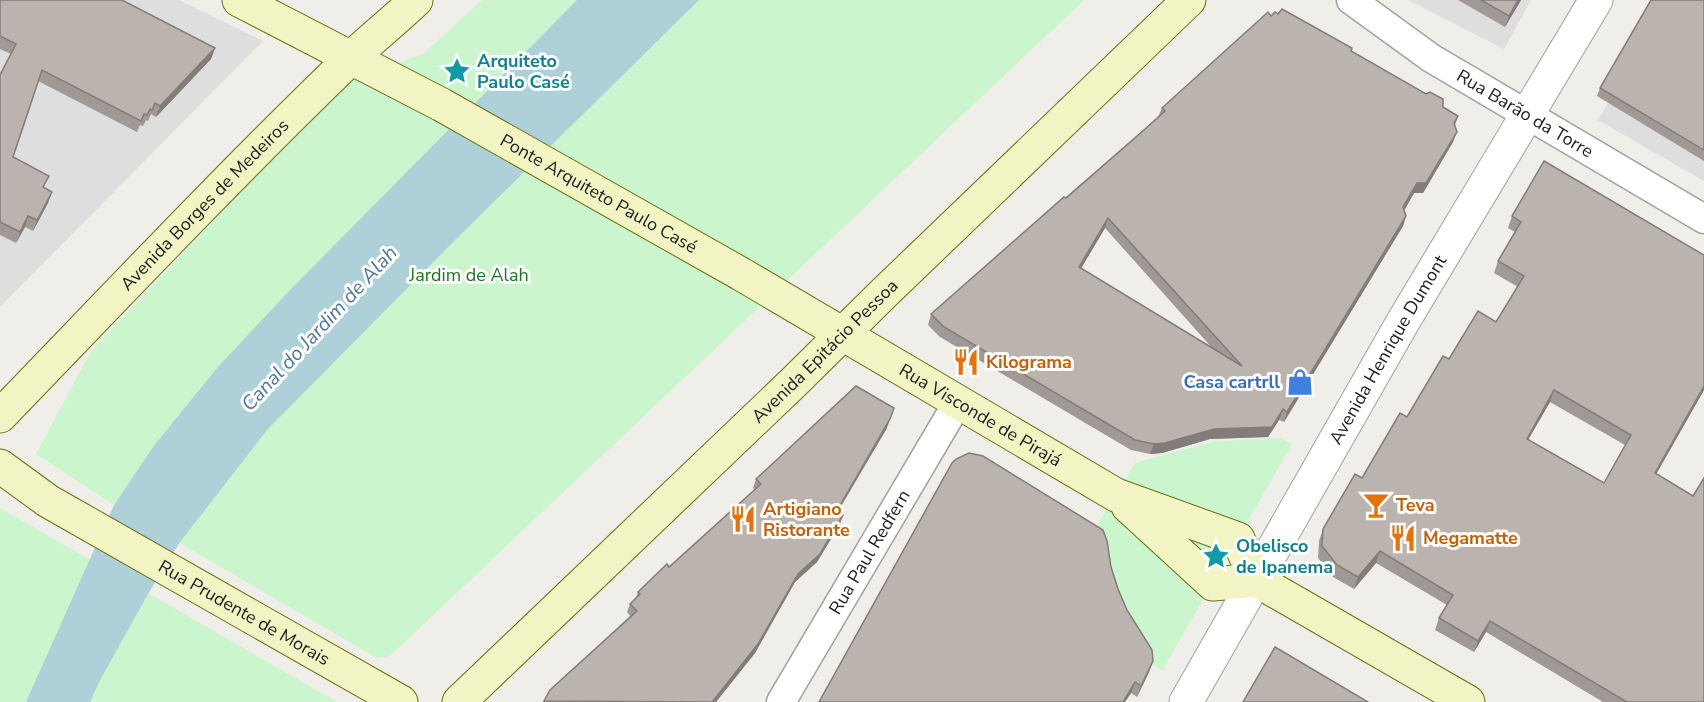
<svg xmlns="http://www.w3.org/2000/svg" width="1704" height="702" viewBox="0 0 1704 702" font-family="'Nunito Sans',sans-serif">
	<style>
		.residential { fill: #dfdede }
		.park { fill: #cbf5cd }
		.water { fill: #aed1d9 }
		.lines { fill: none; stroke-linecap: round; stroke-linejoin: round }
		.minor-casing { stroke: #a2a2a2; stroke-width: 31 }
		.tertiary-casing { stroke: #a2a2a2; stroke-width: 35 }
		.secondary-casing { stroke: #687010; stroke-width: 35 }
		.minor { stroke: #fff; stroke-width: 28 }
		.tertiary { stroke: #fff; stroke-width: 33 }
		.secondary { stroke: #f3f4c3; stroke-width: 33 }
		.secondary-bridge-casing { stroke: #687010; stroke-width: 35; stroke-linecap: butt }
		.secondary-bridge { stroke: #f3f4c3; stroke-width: 33 }
		.wall { fill: #a09a96; fill-rule: evenodd }
		.shaded-wall { fill: #827d7a }
		.building { fill: #bab3ae; stroke: #827d7a; stroke-width: 1.5; fill-rule: evenodd }
		.labels { text-anchor: middle; stroke-width: 6; stroke-linejoin: round; paint-order: stroke }
		.culture-label { font-size: 18px; font-weight: bold; fill: #0d838f; stroke: #fff; text-anchor: start }
		.street-label { font-size: 18px; fill: #212121; stroke: #fff }
		.park-label { font-size: 18px; fill: #17771c; stroke: #fff }
		.food-label { font-size: 18px; font-weight: bold; fill: #c56008; stroke: #fff; text-anchor: start }
		.shop-label { font-size: 18px; font-weight: bold; fill: #366cbe; stroke: #fff; text-anchor: end }
		.water-label { font-size: 20px; font-style: italic; fill: #4f7699; stroke: #fff }
	</style>
	<rect width="100%" height="100%" fill="#f0eee9"/>
	<g class="residential">
		<path d="M0 0H179L263 41 0 307Z"/>
		<path d="M1408 0H1531L1504 49Z"/>
		<path d="M1669 0H1704V181L1598 120Z"/>
	</g>
	<g class="park">
		<path d="M482 0H1084L390 656 377 658 114 505 36 454 91 351 345 81 423 54Z"/>
		<path d="M1281 438 1292 444 1162 671 1154 665 1118 596 1096 527 1135 463 1215 441Z"/>
		<path d="M0 508 337 702H0Z"/>
	</g>
	<path class="water" d="M577 0H699L454 241 267 430 180 542 148 594 99 682 90 702H26L114 505 153 447 217 368 288 292Z"/>
	<g class="lines">
		<defs>
			<g id="minor">
				<path id="s1" d="M1351 0 1431 58 1704 219"/>
				<path id="s2" d="M781 702 958 402"/>
			</g>
			<g id="tertiary">
				<path id="s3" d="M1186 702 1404 320 1596 0"/>
			</g>
			<g id="secondary">
				<path d="M239 0 442 105"/>
				<path id="s4" d="M741 274 1116 495 1238 539 1256 580"/>
				<path id="s5" d="M0 416C115 297 229 176 348 61 370 40 394 21 416 0"/>
				<path id="s6" d="M0 466 48 501 401 702"/>
				<path d="M1128 506 1213 584 1256 580 1468 702"/>
				<path id="s7" d="M459 702 794 382 883 294 1189 0"/>
			</g>
		</defs>
		<use href="#minor" class="minor-casing"/>
		<use href="#tertiary" class="tertiary-casing"/>
		<use href="#secondary" class="secondary-casing"/>
		<use href="#minor" class="minor"/>
		<use href="#tertiary" class="tertiary"/>
		<use href="#secondary" class="secondary"/>
		<defs>
			<g id="secondary-bridge">
				<path id="s8" d="M442 105 741 274"/>
			</g>
		</defs>
		<use href="#secondary-bridge" class="secondary-bridge-casing"/>
		<use href="#secondary-bridge" class="secondary-bridge"/>
	</g>
	<g class="wall">
		<path d="M0 0 215 48 211 59 156 117 151 114 148 121 146 120 143 126 140 125 137 132 38 81 13 157 44 188 48 203 33 231 25 227 16 243 0 235V75L11 54 0 49Z"/>
		<path d="M1458 0H1521L1505 27Z"/>
		<path d="M1704 0V161L1597 96 1600 88Z"/>
		<path d="M1271 16 1351 51 1458 116 1455 125 1453 142 1423 193H1414L1404 210 1406 216 1403 226 1284 422 1279 420 1268 437 1210 439 1162 453 1150 454 1131 450 940 337 928 325 931 314 1158 117 1162 108ZM1105 228 1213 349 1081 268Z"/>
		<path d="M1544 161 1704 390 1656 474 1704 702H1603L1486 632 1474 652 1435 630 1439 618 1447 605 1376 563 1354 589 1333 577 1318 558 1319 541 1323 529 1362 478 1449 359 1496 322 1518 287 1494 273 1498 261 1515 232 1508 228 1512 216ZM1550 402 1625 445 1604 483 1528 440Z"/>
		<path d="M887 428 839 510 840 524 817 562 795 582 755 653 716 702H544L550 690 630 616 627 612 630 604 636 598 638 592 669 567 755 490 753 488 756 479Z"/>
		<path d="M1111 567 1118 589 1127 610 1153 661 1149 672 1137 697 1131 693 1125 702H819Z"/>
	</g>
	<g class="shaded-wall">
		<path d="M1518 0H1521L1505 27 1509 16Z"/>
		<path d="M215 48 211 59 156 117 160 106Z"/>
		<path d="M1457 132 1453 142 1423 193H1414L1400 218 1403 207 1417 183Z"/>
		<path d="M52 192 48 203 33 231 37 220Z"/>
		<path d="M28 216 25 227 16 243 20 232Z"/>
		<path d="M1406 216 1403 226 1284 422 1287 412Z"/>
		<path d="M1108 218 1105 228 1076 277 1079 267Z"/>
		<path d="M1704 386V390L1650 485 1655 473Z"/>
		<path d="M1554 390 1550 402 1522 450 1527 439Z"/>
		<path d="M1283 409 1279 420 1268 437 1210 439 1162 453 1150 454 1154 444Z"/>
		<path d="M890 419 887 428 834 517 838 509Z"/>
		<path d="M843 515 840 524 817 562 795 582 755 653 716 702H713L798 574Z"/>
		<path d="M1380 551 1376 563 1354 589 1358 577Z"/>
		<path d="M1490 621 1486 632 1474 652 1478 641Z"/>
		<path d="M1153 661 1149 672 1137 697 1141 686Z"/>
		<path d="M1135 682 1131 693 1125 702H1123Z"/>
	</g>
	<g class="building">
		<path d="M0 0H122L215 48 160 106 155 103 152 110 150 109 147 115 144 114 141 121 42 70 13 157 49 176 43 187 52 192 37 220 28 216 20 232 0 222V75L16 44 0 36Z"/>
		<path d="M1481 0H1518L1509 16Z"/>
		<path d="M1651 0H1704V150L1600 88Z"/>
		<path d="M1282 9 1352 48 1351 51 1426 94 1430 92 1443 99V107L1458 116 1454 123 1457 132 1426 183H1417L1403 207 1406 216 1287 412 1283 409 1272 427 1214 429 1165 443 1154 444 1135 440 944 327 931 314 1064 197 1066 198 1144 130 1165 111 1162 108 1268 12 1271 16 1275 12 1278 14ZM1108 218 1242 366 1079 267Z"/>
		<path d="M1544 161 1704 255V386L1655 473 1693 496 1704 478V702H1627L1490 621 1478 641 1439 618 1453 595 1380 551 1358 577 1337 565 1322 546 1323 529 1355 474 1362 478 1400 413 1407 417 1443 356 1449 359 1478 311 1496 322 1524 276 1498 261 1521 222 1512 216ZM1554 390 1631 435 1604 483 1527 439Z"/>
		<path d="M856 386 894 408 890 419 838 509 843 515 820 554 798 574 758 644 713 701 714 702 544 701 550 690 637 611 630 604 640 594 638 592 667 564 669 567 761 484 756 479Z"/>
		<path d="M969 453 983 456 1103 530 1107 541 1111 567 1118 589 1127 610 1152 650 1153 661 1141 686 1135 682 1123 702H819L952 463 956 459Z"/>
		<path d="M1275 647 1368 702H1243Z"/>
	</g>
	<defs>
		<symbol id="sight-bare" viewBox="-9 -9 18 18"><path d="M0-6L1.8-2.2L6-1.7L2.9 1.2L3.7 5.4L0 3.3L-3.7 5.4L-2.9 1.2L-6-1.7L-1.8-2.2Z" fill="#0f9aa8" stroke="#fff" stroke-width="2.5" paint-order="stroke"/></symbol>
		<symbol id="restaurant-bare" viewBox="-9 -9 18 18"><path d="M-5-6h1v4h1v-4h1v4h1v-4h1v5L-1.5 .5V6h-2V.5L-5-1ZM5-6V6H3V1.5H1.5Q1.5-4 5-6Z" fill="#e8710a" stroke="#fff" stroke-width="2.5" paint-order="stroke"/></symbol>
		<symbol id="shop-bare" viewBox="-9 -9 18 18"><path d="M-5-2.5h2.3a2.7 3.5 0 0 1 5.4 0H5L5.5 6h-11ZM-1.5-2.5h3a1.5 2.3 0 0 0-3 0Z" fill="#3f7fe0" stroke="#fff" stroke-width="2.5" paint-order="stroke"/></symbol>
		<symbol id="bar-bare" viewBox="-9 -9 18 18"><path d="M-6-5H6L.8 .8V4.5H3.5V6h-7V4.5H-.8V.8Z" fill="#e8710a" stroke="#fff" stroke-width="2.5" paint-order="stroke"/></symbol>
	</defs>
	<g fill-rule="evenodd">
		<use href="#sight-bare" x="438" y="52" width="38" height="38"/>
		<use href="#restaurant-bare" x="947" y="343" width="38" height="38"/>
		<use href="#shop-bare" x="1281" y="363" width="38" height="38"/>
		<use href="#bar-bare" x="1357" y="486" width="38" height="38"/>
		<use href="#restaurant-bare" x="724" y="500" width="38" height="38"/>
		<use href="#restaurant-bare" x="1384" y="519" width="38" height="38"/>
		<use href="#sight-bare" x="1197" y="537" width="38" height="38"/>
	</g>
	<g class="labels">
		<g class="culture-label">
			<text x="477" y="67">Arquiteto<tspan x="477" dy="21">Paulo Casé</tspan></text>
			<text x="1236" y="552">Obelisco<tspan x="1236" dy="21">de Ipanema</tspan></text>
		</g>
		<g class="street-label">
			<text dy="6" stroke="none"><textPath href="#s1" startOffset="208">Rua Barão da Torre</textPath></text>
			<text dy="6" stroke="none"><textPath href="#s8" startOffset="180">Ponte Arquiteto Paulo Casé</textPath></text>
			<text dy="6" stroke="none"><textPath href="#s5" startOffset="294">Avenida Borges de Medeiros</textPath></text>
			<text dy="6" stroke="none"><textPath href="#s3" startOffset="406">Avenida Henrique Dumont</textPath></text>
			<text dy="6" stroke="none"><textPath href="#s7" startOffset="507">Avenida Epitácio Pessoa</textPath></text>
			<text dy="6" stroke="none"><textPath href="#s4" startOffset="278">Rua Visconde de Pirajá</textPath></text>
			<text dy="6" stroke="none"><textPath href="#s2" startOffset="174">Rua Paul Redfern</textPath></text>
			<text dy="6" stroke="none"><textPath href="#s6" startOffset="285">Rua Prudente de Morais</textPath></text>
		</g>
		<g class="park-label">
			<text x="469" y="281">Jardim de Alah</text>
		</g>
		<g class="food-label">
			<text x="986" y="368">Kilograma</text>
			<text x="1396" y="511">Teva</text>
			<text x="763" y="515">Artigiano<tspan x="763" dy="21">Ristorante</tspan></text>
			<text x="1423" y="544">Megamatte</text>
		</g>
		<g class="shop-label">
			<text x="1280" y="388">Casa cartrll</text>
		</g>
		<g class="water-label">
			<text transform="translate(319 328) rotate(-47)" y="7">Canal do Jardim de Alah</text>
		</g>
	</g>
</svg>
